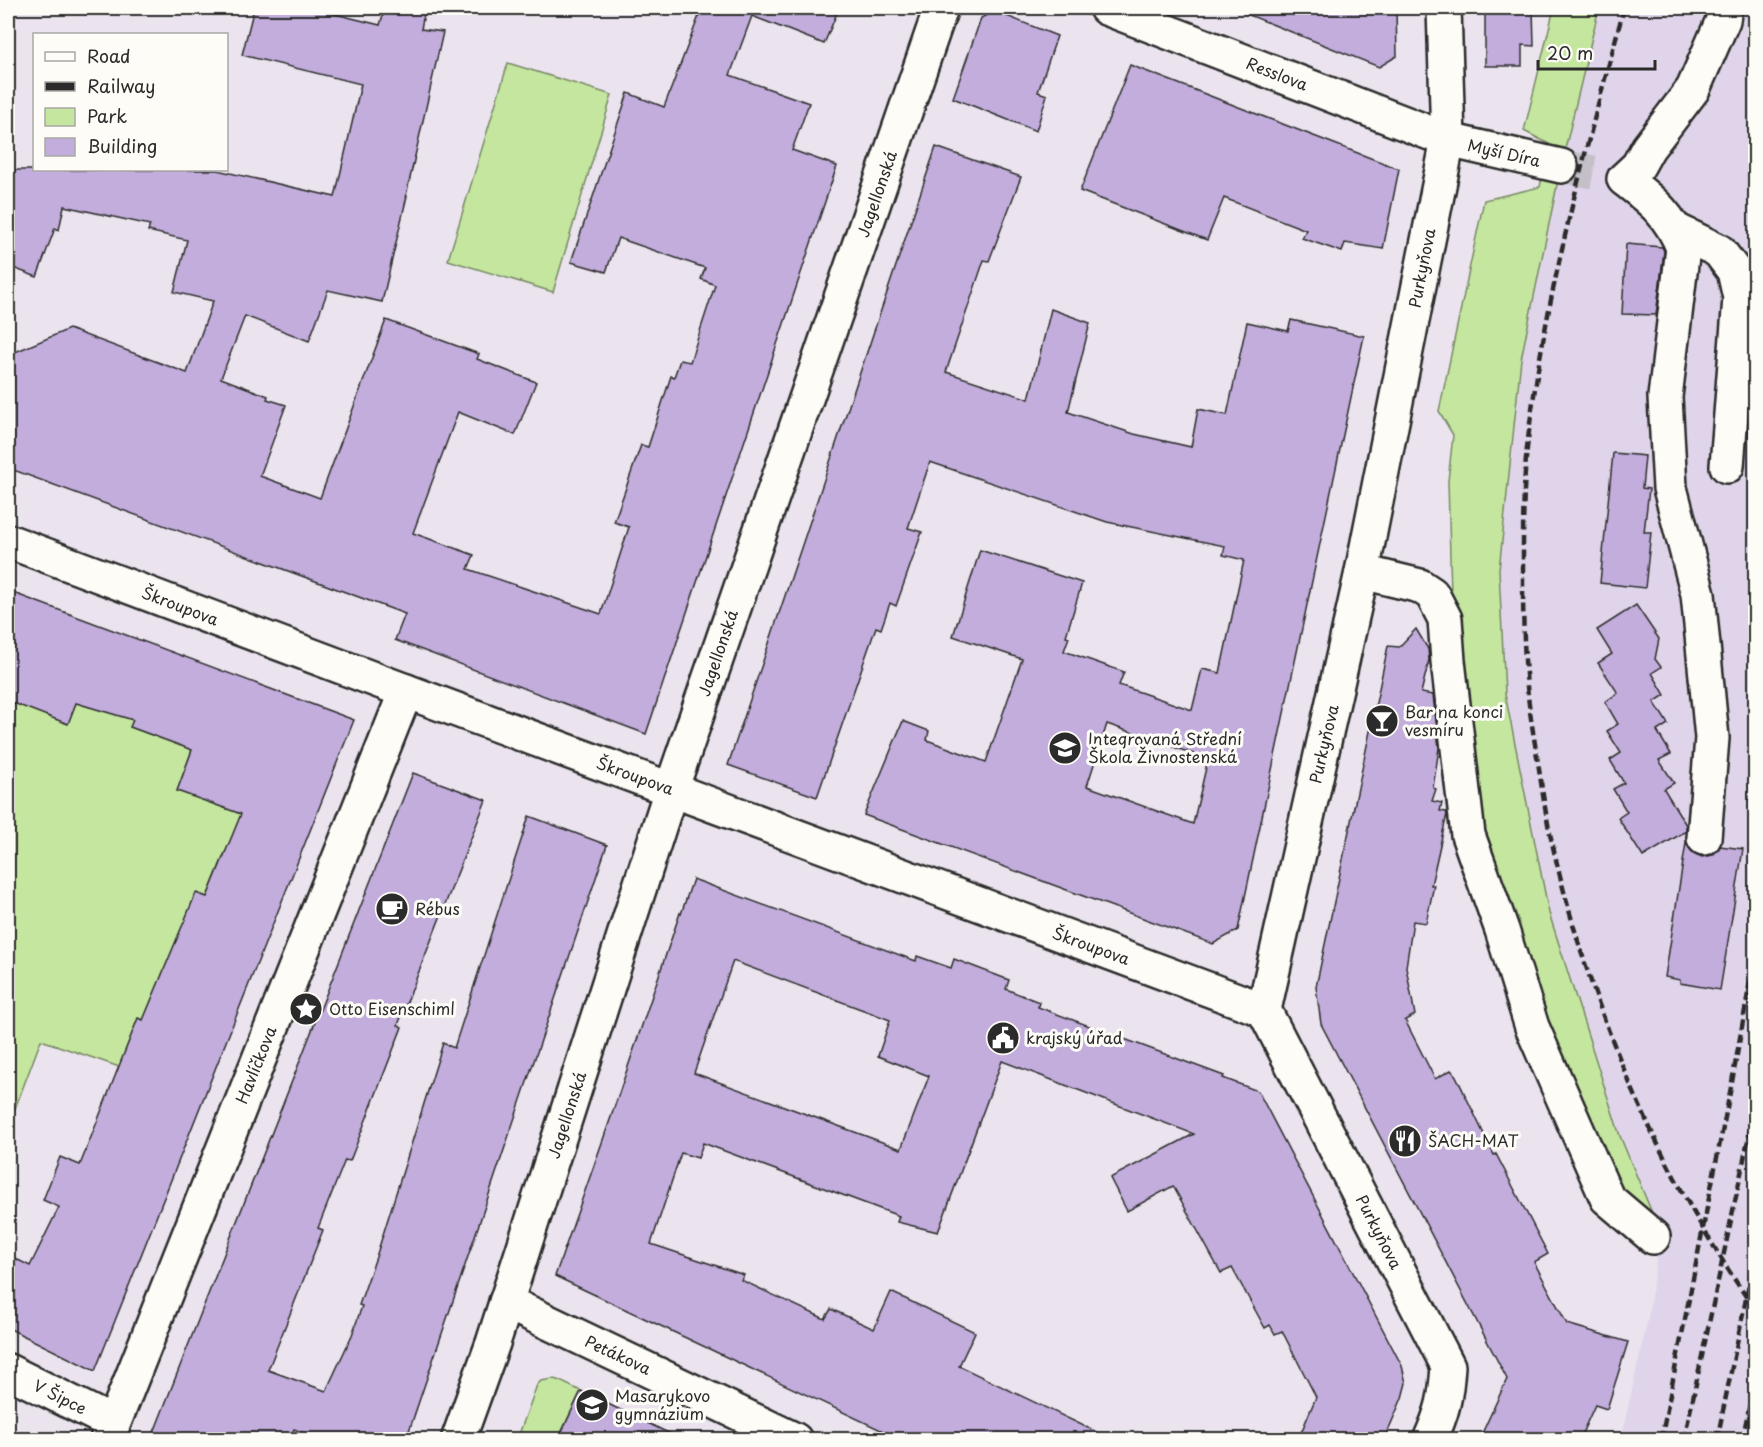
<svg xmlns="http://www.w3.org/2000/svg" width="1763" height="1447" viewBox="0 0 1763 1447" font-family="'Playpen Sans',sans-serif">
	<style>
		.built { fill: #dfd4e9 }
		.green { fill: #c4e69f; stroke: #788865; stroke-width: 1.5 }
		.building { fill: #c2addc; stroke: #2b2b2b; stroke-width: 1.5; fill-rule: evenodd }
		.lines { fill: none; stroke-linecap: round; stroke-linejoin: round }
		.minor-tunnel { stroke: #c5bfc8; stroke-width: 33; stroke-dasharray: 33 16; stroke-linecap: butt }
		.minor-casing { stroke: #2b2b2b; stroke-width: 38 }
		.minor { stroke: #fdfcf7; stroke-width: 33 }
		.rail { stroke: #2b2b2b; stroke-width: 4.5; stroke-dasharray: 9 4.5; stroke-linecap: butt }
		.labels { text-anchor: middle; stroke-width: 6; stroke-linejoin: round; paint-order: stroke }
		.street-label { font-size: 16px; fill: #2b2b2b; stroke: #fdfcf7 }
		.poi-label { font-size: 16px; fill: #2b2b2b; stroke: #fdfcf7; text-anchor: start }
	</style>
	<rect width="100%" height="100%" fill="#ebe4ef"/>
	<filter id="ink" filterUnits="userSpaceOnUse"><feTurbulence type="fractalNoise" baseFrequency=".0167" numOctaves="2"/><feDisplacementMap in="SourceGraphic" scale="12" xChannelSelector="R" yChannelSelector="G"/><feConvolveMatrix kernelMatrix="1 2 1 2 8 2 1 2 1" color-interpolation-filters="sRGB"/></filter>
	<g filter="url(#ink)">
		<path class="built" d="M1599 8H1755V1439H1621L1648 1318 1660 1232 1620 1136 1549 913 1505 694 1499 570 1521 359 1561 166Z"/>
		<g class="green">
			<path d="M1554 8H1599L1561 166 1521 359 1499 570 1505 694 1549 913 1620 1136 1660 1232 1615 1195 1536 1018 1481 831 1451 596 1448 481 1453 435 1439 411 1484 200 1540 187 1549 144 1524 131Z"/>
			<path d="M508 63 612 95 553 292 448 260Z"/>
			<path d="M11 674 133 720 131 727 163 739 187 740 192 750 177 791 249 813 224 854 207 897 196 893 131 1071 41 1040 8 1127V682Z"/>
			<path d="M553 1379 558 1380 581 1391 558 1439 517 1440 537 1385 541 1381Z"/>
		</g>
		<g class="building">
			<path d="M254 8H311L380 25 385 8H425L421 29 443 32 406 196H407L382 302 328 290 309 341 245 316 221 378 268 396 267 399 286 405 260 476 320 498 386 320 479 354 477 359 536 382 515 435 458 412 413 533 474 555 468 569 601 614 629 527 614 522 641 445 648 447 671 376 674 377 680 360 690 362 715 285 701 279 705 268 618 238 606 272 571 262 628 93 664 107 702 8H839L824 44 752 16 730 75 809 103 792 150 837 166 646 734 395 640 405 614 8 468V355L69 329 187 373 213 301 174 292 187 240 148 231 150 225 64 206 59 230 55 228 37 277 8 266V170H217L335 197 361 84 242 55Z"/>
			<path d="M1235 8H1396L1397 56 1379 67 1234 9Z"/>
			<path d="M1485 8H1533L1534 46 1522 45V66H1485Z"/>
			<path d="M994 11 1057 36 1038 92 1047 95 1036 131 953 98 981 18Z"/>
			<path d="M1130 65 1399 169 1383 249 1345 243 1342 252 1302 238 1306 230 1224 198 1207 240 1080 191Z"/>
			<path d="M936 147 1021 177 989 261 984 260 946 372 1029 399 1051 309 1090 323 1068 412 1134 434 1191 447 1198 409 1227 415 1247 322 1288 331 1291 320 1364 336 1238 930 1213 944 864 815 903 721 929 731 927 740 986 762 1022 659 953 636 980 550 1082 583 1066 636 1069 637 1064 651 1124 672 1119 685 1192 710 1202 669 1220 673 1244 560 1223 555 1225 546 1107 522 930 462 908 528 922 532 896 606 890 603 881 629 876 627 817 797 728 765ZM1107 724 1208 759 1193 824 1087 786Z"/>
			<path d="M1626 244 1662 247 1664 251 1656 315 1622 314Z"/>
			<path d="M1613 453 1645 456 1642 488 1649 489 1644 532H1651L1645 588 1600 583Z"/>
			<path d="M8 591 354 720 95 1371 8 1328V1255L30 1266 59 1207 43 1200 60 1157 80 1165 138 1018 143 1020 196 893 207 897 241 814 177 791 192 750 130 727 133 720 76 703 68 724 8 701Z"/>
			<path d="M1636 605 1659 639 1655 659 1661 667 1652 673 1665 695 1654 702 1668 724 1657 731 1671 754 1659 760 1674 783 1664 789 1686 825V831L1643 857 1618 818 1627 812 1613 789 1624 783 1610 760 1621 753 1607 731 1618 724 1605 702 1618 693 1598 663 1612 654 1597 630Z"/>
			<path d="M1416 629 1428 649 1429 660 1421 693 1433 695 1439 748 1433 788 1436 789 1432 801 1442 803 1440 811 1446 812 1447 814 1431 885H1434L1426 923 1413 921 1406 967 1415 1015 1405 1020 1435 1079 1451 1070 1456 1076 1494 1155 1496 1154 1548 1254 1534 1262 1567 1324 1628 1342 1607 1409 1595 1405 1579 1440H1479L1507 1379 1321 1024 1316 987 1388 646 1399 647Z"/>
			<path d="M413 773 486 800 398 1025 402 1027 350 1161 345 1160 318 1228 323 1230 268 1370 326 1391 352 1335 362 1306 359 1305 376 1257 443 1043 454 1048 529 816 607 845 406 1440H322L294 1429 290 1440H151Z"/>
			<path d="M1686 843 1693 853 1702 857 1713 855 1720 846 1743 849 1720 990 1680 983V980L1665 977Z"/>
			<path d="M693 879 916 961 917 956 951 968 954 959 1009 980 1006 989 1039 1002 1038 1007 1224 1076 1223 1078 1258 1091 1402 1366 1406 1383 1402 1398 1384 1440H1298L1316 1397 1282 1331 1275 1334 1270 1325 1265 1328 1232 1268 1221 1273 1173 1186 1127 1211 1110 1178 1194 1134 1002 1061 938 1232 897 1222 899 1216 703 1143 698 1158 681 1153 651 1244 744 1275 741 1280 825 1319 831 1309 874 1329 891 1292 975 1332 959 1366 1113 1440H902L555 1276 611 1117 680 913 681 914ZM733 961 890 1020 878 1056 929 1076 901 1149 694 1073Z"/>
			<path d="M581 1391 683 1440H558Z"/>
		</g>
		<g class="lines">
			<path class="minor-tunnel" d="M1561 166 1604 174"/>
			<defs>
				<g id="minor">
					<path d="M1106 8 1448 140 1561 166"/>
					<path d="M1676 230 1719 251 1734 271 1740 298 1727 466"/>
					<path d="M8 541 379 681 1264 1010"/>
					<path d="M1362 572 1420 586 1432 594 1445 619 1448 661 1468 835 1502 930 1532 1027 1607 1198 1653 1237"/>
					<path d="M1704 838 1712 738 1698 594 1670 488 1665 397 1683 248C1670 214 1652 201 1624 179L1638 166 1648 148 1693 89 1723 20 1725 8"/>
					<path d="M506 1302 795 1440"/>
					<path d="M8 1371 113 1423"/>
					<path d="M107 1440 406 691"/>
					<path d="M458 1440 493 1343 671 790 941 8"/>
					<path d="M1430 1440C1443 1411 1446 1397 1448 1366L1264 1010 1362 572 1448 140 1444 8"/>
				</g>
			</defs>
			<use href="#minor" class="minor-casing"/>
			<use href="#minor" class="minor"/>
			<g class="rail">
				<path d="M1624 8C1585 153 1544 298 1527 448 1523 486 1523 526 1523 564 1523 601 1523 637 1526 674 1528 705 1534 737 1539 769 1542 789 1545 809 1549 829 1586 1000 1655 1167 1756 1311"/>
				<path d="M1661 1440 1732 1082 1756 949"/>
				<path d="M1684 1440 1756 1103"/>
				<path d="M1717 1440 1756 1250"/>
				<path d="M1742 1440 1756 1377"/>
			</g>
		</g>
	</g>
	<defs>
		<symbol id="bar-disc" viewBox="-11 -11 22 22"><circle r="9.5" fill="#2b2b2b" stroke="#fdfcf7"/><path d="M-6-5H6L.8 .8V4.5H3.5V6h-7V4.5H-.8V.8Z" fill="#fff"/></symbol>
		<symbol id="school-disc" viewBox="-11 -11 22 22"><circle r="9.5" fill="#2b2b2b" stroke="#fdfcf7"/><path d="M0-5L7-2L0 1L-7-2ZM-4 1L0 2.5L4 1V4Q0 6-4 4Z" fill="#fff"/></symbol>
		<symbol id="cafe-disc" viewBox="-11 -11 22 22"><circle r="9.5" fill="#2b2b2b" stroke="#fdfcf7"/><path d="M-5.5-4.5H6V0H3Q3 3.5 0 3.5H-2.5Q-5.5 3.5-5.5 0ZM3-3.2v2h1.7v-2ZM-6 4.5H4V6H-6Z" fill="#fff"/></symbol>
		<symbol id="sight-disc" viewBox="-11 -11 22 22"><circle r="9.5" fill="#2b2b2b" stroke="#fdfcf7"/><path d="M0-6L1.8-2.2L6-1.7L2.9 1.2L3.7 5.4L0 3.3L-3.7 5.4L-2.9 1.2L-6-1.7L-1.8-2.2Z" fill="#fff"/></symbol>
		<symbol id="civic-disc" viewBox="-11 -11 22 22"><circle r="9.5" fill="#2b2b2b" stroke="#fdfcf7"/><path d="M-.6-6.5H3V-4.5H.6V-3L4-1V1h2V6H-6V1h2V-1L-.6-3ZM-1.2 2.5V6h2.4V2.5Z" fill="#fff"/></symbol>
		<symbol id="restaurant-disc" viewBox="-11 -11 22 22"><circle r="9.5" fill="#2b2b2b" stroke="#fdfcf7"/><path d="M-5-6h1v4h1v-4h1v4h1v-4h1v5L-1.5 .5V6h-2V.5L-5-1ZM5-6V6H3V1.5H1.5Q1.5-4 5-6Z" fill="#fff"/></symbol>
	</defs>
	<g fill-rule="evenodd">
		<use href="#bar-disc" x="1363" y="702" width="38" height="38"/>
		<use href="#school-disc" x="1046" y="729" width="38" height="38"/>
		<use href="#cafe-disc" x="373" y="890" width="38" height="38"/>
		<use href="#sight-disc" x="287" y="990" width="38" height="38"/>
		<use href="#civic-disc" x="984" y="1019" width="38" height="38"/>
		<use href="#restaurant-disc" x="1386" y="1122" width="38" height="38"/>
		<use href="#school-disc" x="573" y="1386" width="38" height="38"/>
	</g>
	<g class="labels">
		<g class="street-label">
			<text transform="translate(1277 74) rotate(21)" y="6">Resslova</text>
			<text transform="translate(1504 153) rotate(13)" y="6">Myší Díra</text>
			<text transform="translate(877 194) rotate(-71)" y="6">Jagellonská</text>
			<text transform="translate(1422 268) rotate(-79)" y="6">Purkyňova</text>
			<text transform="translate(180 606) rotate(21)" y="6">Škroupova</text>
			<text transform="translate(718 653) rotate(-71)" y="6">Jagellonská</text>
			<text transform="translate(1324 744) rotate(-77)" y="6">Purkyňova</text>
			<text transform="translate(635 776) rotate(20)" y="6">Škroupova</text>
			<text transform="translate(1091 946) rotate(20)" y="6">Škroupova</text>
			<text transform="translate(256 1065) rotate(-68)" y="6">Havlíčkova</text>
			<text transform="translate(567 1115) rotate(-72)" y="6">Jagellonská</text>
			<text transform="translate(1379 1232) rotate(63)" y="6">Purkyňova</text>
			<text transform="translate(618 1355) rotate(25)" y="6">Petákova</text>
			<text transform="translate(60 1397) rotate(27)" y="6">V Šipce</text>
		</g>
		<g class="poi-label">
			<text x="1405" y="718">Bar na konci<tspan x="1405" dy="18">vesmíru</tspan></text>
			<text x="1088" y="745">Integrovaná Střední<tspan x="1088" dy="18">Škola Živnostenská</tspan></text>
			<text x="415" y="915">Rébus</text>
			<text x="329" y="1015">Otto Eisenschiml</text>
			<text x="1026" y="1044">krajský úřad</text>
			<text x="1428" y="1147">ŠACH-MAT</text>
			<text x="615" y="1402">Masarykovo<tspan x="615" dy="18">gymnázium</tspan></text>
		</g>
	</g>
	<rect width="1763" height="1447" fill="none" stroke="#fdfcf7" stroke-width="30"/>
	<rect x="15" y="15" width="1733" height="1417" fill="none" stroke="#2b2b2b" stroke-width="2" filter="url(#ink)"/>
	<rect x="33" y="33" width="195" height="138" fill="#fdfcf7" stroke="#a9a8a5" stroke-width="1.5"/>
	<rect x="45" y="52" width="30" height="9" fill="#fdfcf7" stroke="#a9a8a5" stroke-width="1.5"/>
	<text x="87" y="63" font-size="18" fill="#2b2b2b">Road</text>
	<rect x="45" y="82" width="30" height="9" fill="#2b2b2b" stroke="#a9a8a5" stroke-width="1.5"/>
	<text x="87" y="93" font-size="18" fill="#2b2b2b">Railway</text>
	<rect x="45" y="108" width="30" height="18" fill="#c4e69f" stroke="#a9a8a5" stroke-width="1.5"/>
	<text x="87" y="123" font-size="18" fill="#2b2b2b">Park</text>
	<rect x="45" y="138" width="30" height="18" fill="#c2addc" stroke="#a9a8a5" stroke-width="1.5"/>
	<text x="87" y="153" font-size="18" fill="#2b2b2b">Building</text>
	<path d="M1538 60v9h117v-9" fill="none" stroke="#2b2b2b" stroke-width="3"/>
	<text x="1547" y="60" font-size="18" fill="#2b2b2b" stroke="#fdfcf7" stroke-width="4.5" paint-order="stroke">20 m</text>
</svg>
